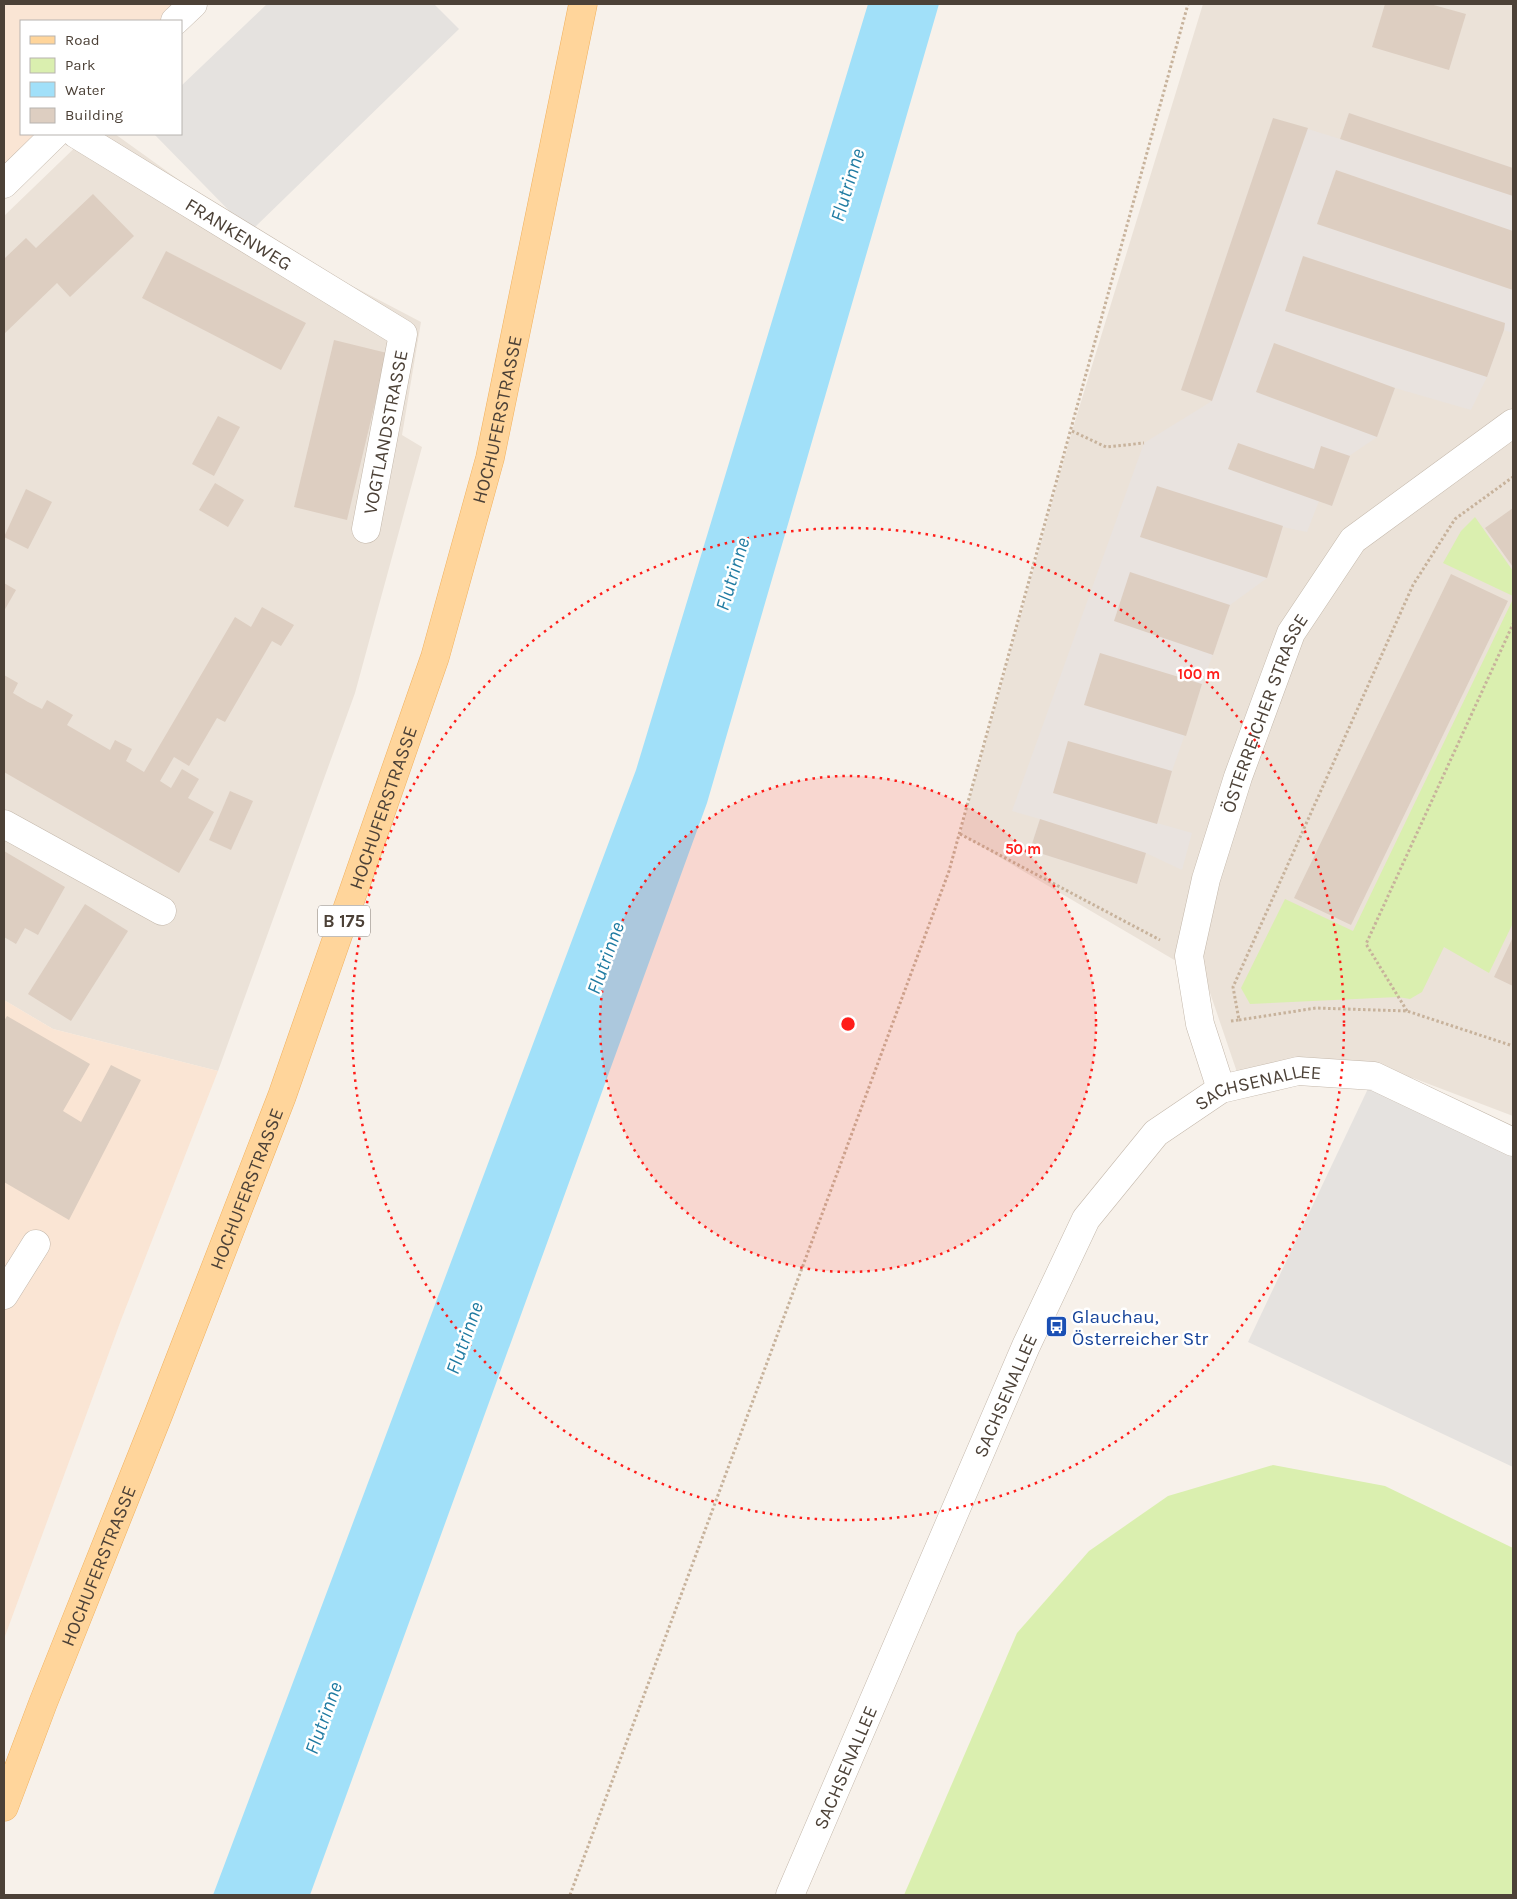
<svg xmlns="http://www.w3.org/2000/svg" width="1517" height="1899" viewBox="0 0 1517 1899" font-family="Karla,sans-serif">
	<style>
		.residential { fill: #ebe2d8 }
		.commercial { fill: #fae5d4 }
		.industrial { fill: #e9e3df }
		.green { fill: #daefaf }
		.parking { fill: #e5e2df }
		.water { fill: #a1e0f9 }
		.building { fill: #ddcec1 }
		.lines { fill: none; stroke-linecap: round; stroke-linejoin: round }
		.minor-casing { stroke: #c4b8ab; stroke-width: 29 }
		.major-casing { stroke: #f1b15e; stroke-width: 29 }
		.path { stroke: #c7b29b; stroke-width: 3; stroke-dasharray: 2.5 2.5; stroke-linecap: butt }
		.minor { stroke: #fff; stroke-width: 28 }
		.major { stroke: #ffd59b; stroke-width: 28 }
		.ring { fill: none; stroke: #ff1d19; stroke-width: 2.5; stroke-dasharray: 2.5 5 }
		.labels { text-anchor: middle; stroke-width: 5; stroke-linejoin: round; paint-order: stroke }
		.shield { fill: #fff; stroke: #827a73; stroke-width: 1 }
		.shield-label { font-size: 18px; font-weight: bold; fill: #4c4137 }
		.street-label { font-size: 19px; fill: #4c4137; stroke: #fff }
		.transit-label { font-size: 19px; fill: #164399; stroke: #fff; text-anchor: start }
		.water-label { font-size: 20px; font-style: italic; fill: #1f7ba2; stroke: #fff }
		.centre { fill: #ff1d19; stroke: #fff; stroke-width: 2.5 }
		.ring-label { font-size: 15px; text-anchor: middle; font-weight: bold; fill: #ff1d19; stroke: #fff; stroke-width: 5; stroke-linejoin: round; paint-order: stroke }
	</style>
	<rect width="100%" height="100%" fill="#f7f1ea"/>
	<g class="residential">
		<path d="M1203 4H1513V1116L1413 1078 1287 1067 1240 1081 1205 978 960 834 1072 431Z"/>
		<path d="M89 134H115L257 236 421 322 402 435 422 447 355 693 218 1071 53 1029 4 1000V216Z"/>
	</g>
	<g class="commercial">
		<path d="M4 4H182L164 21H21V134H50L4 180Z"/>
		<path d="M4 1000 53 1029 218 1071 121 1320 4 1639Z"/>
	</g>
	<path class="industrial" d="M1349 113 1513 168V333L1504 330 1487 377 1471 410 1395 388 1377 437 1349 456 1332 506 1319 501 1307 532 1283 527 1267 578 1230 605 1172 771 1157 823 1192 833 1182 870 1146 853 1137 884 1030 850 1040 819 1012 811 1144 443 1212 401 1181 390 1273 118 1340 139Z"/>
	<g class="green">
		<path d="M1475 517 1513 571V596L1443 563 1461 531Z"/>
		<path d="M1513 599V923L1489 973 1444 947 1422 992 1410 999 1398 997 1250 1004 1241 988 1285 899 1353 931Z"/>
		<path d="M1273 1465 1385 1486 1513 1548V1895H904L1017 1633 1089 1551 1168 1496Z"/>
	</g>
	<g class="parking">
		<path d="M267 4H434L459 29 250 232 154 134H181V86Z"/>
		<path d="M1374 1076 1513 1142V1467L1248 1342Z"/>
	</g>
	<path class="water" d="M868 4H939L707 803 310 1895H213L636 770Z"/>
	<g class="building">
		<path d="M1385 4H1430L1466 14 1449 70 1372 47Z"/>
		<path d="M1349 113 1513 168V196L1340 139Z"/>
		<path d="M1273 118 1308 128 1212 401 1181 390Z"/>
		<path d="M1336 170 1513 231V290L1317 224Z"/>
		<path d="M93 194 134 236 70 297 57 283 4 334V257L5 258 26 238 36 248Z"/>
		<path d="M166 251 306 323 281 370 142 298Z"/>
		<path d="M1303 256 1505 323 1504 330 1487 377 1285 311Z"/>
		<path d="M334 340 387 353 347 520 294 507Z"/>
		<path d="M1274 343 1395 388 1377 437 1256 392Z"/>
		<path d="M218 416 240 427 214 476 192 464Z"/>
		<path d="M1238 443 1314 469 1321 446 1350 456 1332 506 1228 469Z"/>
		<path d="M215 483 244 500 228 527 199 510Z"/>
		<path d="M1157 486 1283 526 1267 578 1140 537Z"/>
		<path d="M26 489 52 502 28 549 4 537Z"/>
		<path d="M1513 508V567L1485 528Z"/>
		<path d="M1130 572 1230 605 1213 655 1114 621Z"/>
		<path d="M1451 574 1508 601 1351 925 1294 898Z"/>
		<path d="M4 583 16 590 4 611Z"/>
		<path d="M262 607 294 625 281 646 272 641 225 722 217 718 189 766 174 757 160 781 171 788 182 769 199 779 188 798 214 812 179 873 4 772V675L18 683 13 693 28 702 42 709 47 700 73 715 67 725 110 750 115 740 132 749 126 761 144 772 235 617 251 627Z"/>
		<path d="M1100 653 1202 684 1186 736 1084 705Z"/>
		<path d="M1068 741 1172 771 1157 824 1053 793Z"/>
		<path d="M230 791 253 801 231 850 209 840Z"/>
		<path d="M1040 819 1146 853 1137 884 1030 850Z"/>
		<path d="M4 851 65 887 38 935 25 928 16 944 4 937Z"/>
		<path d="M85 904 128 931 71 1021 28 994Z"/>
		<path d="M1513 937V986L1494 977Z"/>
		<path d="M7 1016 90 1064 63 1111 81 1122 111 1065 141 1080 69 1220 4 1182V1021Z"/>
	</g>
	<g class="lines">
		<defs>
			<g id="minor">
				<path d="M175 21 193 4"/>
				<path id="s1" d="M76 134 403 334 366 529"/>
				<path d="M4 184 55 134"/>
				<path d="M4 824 162 911"/>
				<path id="s2" d="M1221 1089 1200 1024 1189 956 1206 879 1238 777 1291 633 1353 540 1513 423"/>
				<path d="M4 1295 36 1244"/>
				<path id="s3" d="M790 1895 1026 1346 1086 1219 1156 1133 1221 1089 1298 1071 1374 1076 1513 1142"/>
			</g>
			<g id="major">
				<path id="s4" d="M4 1807 43 1703 159 1413 282 1096 435 657 490 458 583 4"/>
			</g>
		</defs>
		<use href="#minor" class="minor-casing"/>
		<use href="#major" class="major-casing"/>
		<g class="path">
			<path d="M1072 431 1106 447 1144 443"/>
			<path d="M960 834 1160 940"/>
			<path d="M1407 1011 1366 944 1513 624"/>
			<path d="M1239 1020 1316 1008 1407 1011 1513 1046"/>
			<path d="M1231 1021 1239 1020 1233 987 1413 585 1455 519 1513 477"/>
			<path d="M570 1895 949 871 1188 4"/>
		</g>
		<use href="#minor" class="minor"/>
		<use href="#major" class="major"/>
	</g>
	<circle cx="848" cy="1024" r="248" fill="#ff1d19" fill-opacity=".12"/>
	<g class="ring">
		<circle cx="848" cy="1024" r="248"/>
		<circle cx="848" cy="1024" r="496"/>
	</g>
	<defs>
		<symbol id="bus-square" viewBox="-11 -11 22 22"><rect x="-9" y="-9" width="18" height="18" rx="4" fill="#1a4fb4" stroke="#fff"/><path d="M-5-6H5V4H4V6H2V4H-2V6H-4V4H-5ZM-3.5-4V0h7V-4ZM-3.5 1.2v1.5H-2V1.2ZM2 1.2v1.5H3.5V1.2Z" fill="#fff"/></symbol>
	</defs>
	<g fill-rule="evenodd">
		<use href="#bus-square" x="1044" y="1314" width="25" height="25"/>
	</g>
	<g class="labels">
		<rect class="shield" x="318" y="905.5" width="52" height="31" rx="4"/>
		<g class="shield-label">
			<text x="344" y="927">B 175</text>
		</g>
		<g class="street-label">
			<text dy="7" stroke="none"><textPath href="#s1" startOffset="191">FRANKENWEG</textPath></text>
			<text dy="7" stroke="none"><textPath href="#s4" startOffset="1474">HOCHUFERSTRASSE</textPath></text>
			<text transform="translate(385 432) rotate(-79)" y="7">VOGTLANDSTRASSE</text>
			<text dy="7" stroke="none"><textPath href="#s2" startOffset="392">ÖSTERREICHER STRASSE</textPath></text>
			<text dy="7" stroke="none"><textPath href="#s4" startOffset="1069">HOCHUFERSTRASSE</textPath></text>
			<text dy="7" stroke="none"><textPath href="#s3" startOffset="964">SACHSENALLEE</textPath></text>
			<text dy="7" stroke="none"><textPath href="#s4" startOffset="664">HOCHUFERSTRASSE</textPath></text>
			<text dy="7" stroke="none"><textPath href="#s3" startOffset="544">SACHSENALLEE</textPath></text>
			<text dy="7" stroke="none"><textPath href="#s4" startOffset="259">HOCHUFERSTRASSE</textPath></text>
			<text dy="7" stroke="none"><textPath href="#s3" startOffset="139">SACHSENALLEE</textPath></text>
		</g>
		<g class="transit-label">
			<text x="1072" y="1323">Glauchau,<tspan x="1072" dy="22">Österreicher Str</tspan></text>
		</g>
		<g class="water-label">
			<text transform="translate(847 185) rotate(-73)" y="7">Flutrinne</text>
			<text transform="translate(732 574) rotate(-73)" y="7">Flutrinne</text>
			<text transform="translate(605 958) rotate(-70)" y="7">Flutrinne</text>
			<text transform="translate(464 1338) rotate(-70)" y="7">Flutrinne</text>
			<text transform="translate(323 1718) rotate(-70)" y="7">Flutrinne</text>
		</g>
	</g>
	<circle cx="848" cy="1024" r="8" class="centre"/>
	<g class="ring-label">
		<text x="1199" y="679">100 m</text>
		<text x="1023" y="854">50 m</text>
	</g>
	<rect width="1517" height="1899" fill="none" stroke="#4c4137" stroke-width="10"/>
	<rect x="20" y="20" width="162" height="115" fill="#ffffff" stroke="#b7b3af"/>
	<rect x="30" y="36" width="25" height="8" fill="#ffd59b" stroke="#b7b3af"/>
	<text x="65" y="45" font-size="15" fill="#4c4137">Road</text>
	<rect x="30" y="58" width="25" height="15" fill="#daefaf" stroke="#b7b3af"/>
	<text x="65" y="70" font-size="15" fill="#4c4137">Park</text>
	<rect x="30" y="82" width="25" height="15" fill="#a1e0f9" stroke="#b7b3af"/>
	<text x="65" y="95" font-size="15" fill="#4c4137">Water</text>
	<rect x="30" y="108" width="25" height="15" fill="#ddcec1" stroke="#b7b3af"/>
	<text x="65" y="120" font-size="15" fill="#4c4137">Building</text>
</svg>
